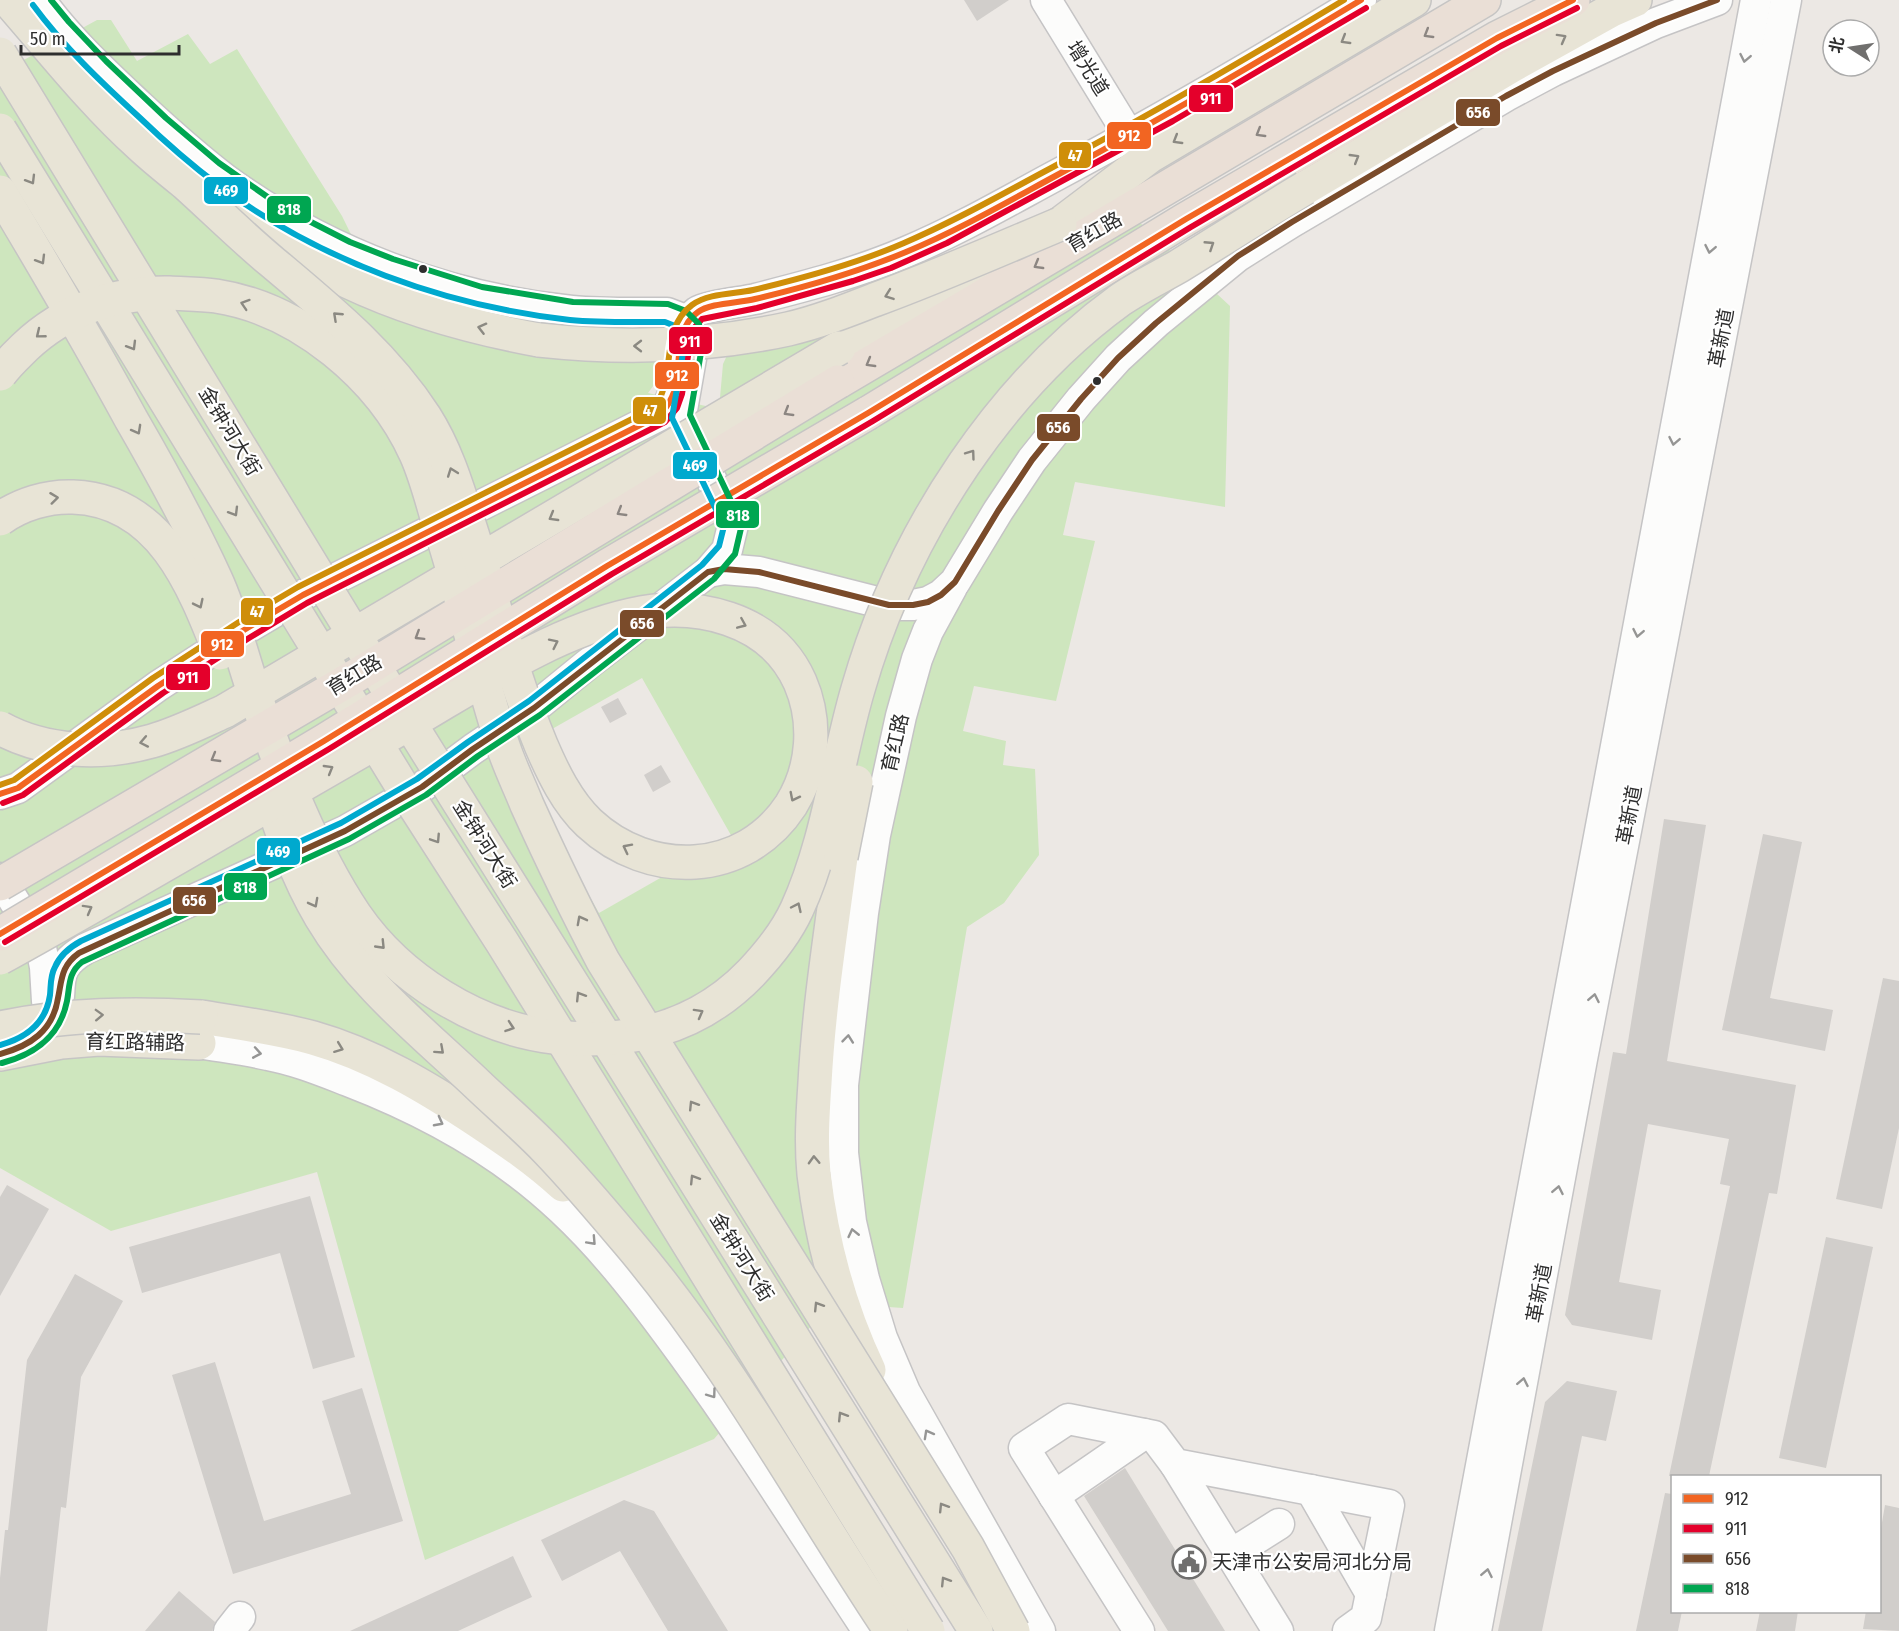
<svg xmlns="http://www.w3.org/2000/svg" width="1899" height="1631" viewBox="0 0 1899 1631" font-family="'Fira Sans Condensed','Noto Sans SC',sans-serif">
	<style>
		.green { fill: #cee6be; fill-rule: evenodd }
		.building { fill: #d1cecb }
		.lines { fill: none; stroke-linecap: round; stroke-linejoin: round }
		.minor-casing { stroke: #c5c4c5; stroke-width: 33 }
		.major-casing { stroke: #c6c5c4; stroke-width: 36 }
		.highway-casing { stroke: #c6c5c4; stroke-width: 36 }
		.minor { stroke: #fcfcfb; stroke-width: 30 }
		.major { stroke: #e8e4d6; stroke-width: 33 }
		.highway { stroke: #eadfd6; stroke-width: 33 }
		.major-bridge-casing { stroke: #c6c5c4; stroke-width: 36; stroke-linecap: butt }
		.highway-bridge-casing { stroke: #c6c5c4; stroke-width: 36; stroke-linecap: butt }
		.major-bridge { stroke: #e8e4d6; stroke-width: 33 }
		.highway-bridge { stroke: #eadfd6; stroke-width: 33 }
		.bus-1-casing { stroke: #fff; stroke-width: 10 }
		.bus-2-casing { stroke: #fff; stroke-width: 10 }
		.bus-3-casing { stroke: #fff; stroke-width: 10 }
		.bus-4-casing { stroke: #fff; stroke-width: 10 }
		.bus-5-casing { stroke: #fff; stroke-width: 10 }
		.bus-6-casing { stroke: #fff; stroke-width: 10 }
		.bus-1 { stroke: #f26522; stroke-width: 6 }
		.bus-2 { stroke: #e4002b; stroke-width: 6 }
		.bus-3 { stroke: #7a4b2a; stroke-width: 6 }
		.bus-4 { stroke: #00a651; stroke-width: 6 }
		.bus-5 { stroke: #00a9ce; stroke-width: 6 }
		.bus-6 { stroke: #cf8e09; stroke-width: 6 }
		.oneway { stroke: #8c8682 }
		.oneway2 { stroke: #8b8982 }
		.oneway3 { stroke: #959594 }
		.bus-dot { fill: #2e2e2e; stroke: #fff; stroke-width: 2 }
		.labels { text-anchor: middle; stroke-width: 4.5; stroke-linejoin: round; paint-order: stroke }
		.street-label { font-size: 20px; fill: #2e2e2e; stroke: #fff }
		.poi-label { font-size: 20px; fill: #2e2e2e; stroke: #fff; text-anchor: start }
		.line-badge { stroke: #fff; stroke-width: 2 }
		.badge-label { font-size: 16px; text-anchor: middle; font-weight: bold; fill: #fff }
	</style>
	<rect width="100%" height="100%" fill="#ece8e4"/>
	<path class="green" d="M97 20H111L137 61 188 34 210 64 237 49 342 216 371 275 433 300 660 355 659 378 648 393 719 409 723 364 738 332 825 312 997 238 1098 184 1230 306 1225 507 1075 482 1063 535 1095 541 1056 701 974 686 963 731 1006 741 1003 765 1035 769 1039 855 1004 903 967 927 903 1308 831 1303 714 1439 425 1560 317 1172 111 1231 0 1168V73ZM642 678 732 837 599 913 508 754Z"/>
	<g class="building">
		<path d="M964 0H1009L977 21Z"/>
		<path d="M618 698 627 714 610 723 601 707Z"/>
		<path d="M661 765 671 782 653 792 644 775Z"/>
		<path d="M1664 819 1706 825 1667 1061 1796 1085 1777 1194 1769 1193 1709 1476H1669L1730 1186 1720 1184 1729 1139 1648 1124 1619 1282 1661 1290 1652 1340 1572 1325 1565 1315 1613 1052 1626 1054Z"/>
		<path d="M1763 834 1802 842 1770 998 1833 1010 1825 1051 1722 1030Z"/>
		<path d="M1883 978 1899 981V1128L1882 1209 1836 1199Z"/>
		<path d="M7 1185 49 1209 0 1296V1197Z"/>
		<path d="M310 1196 355 1357 313 1369 280 1253 142 1293 129 1247Z"/>
		<path d="M1826 1237 1873 1247 1826 1468 1779 1458Z"/>
		<path d="M75 1274 123 1301 81 1377 66 1508 61 1507 47 1631H0V1578L5 1530H8L27 1360Z"/>
		<path d="M215 1362 264 1521 351 1494 322 1401 362 1388 403 1521 233 1574 172 1375Z"/>
		<path d="M1567 1381 1617 1391 1606 1441 1582 1436 1542 1631H1498L1545 1402Z"/>
		<path d="M1125 1468 1225 1631H1168L1084 1496Z"/>
		<path d="M1665 1493 1672 1494V1611H1682L1678 1631H1636Z"/>
		<path d="M624 1500 654 1511 728 1631H668L620 1551 562 1581 541 1540Z"/>
		<path d="M1885 1505 1899 1508V1631L1863 1629 1866 1611H1880V1534Z"/>
		<path d="M513 1556 532 1597 458 1631H350Z"/>
		<path d="M179 1591 215 1622 212 1631H145Z"/>
		<path d="M1760 1611H1798L1795 1631H1756Z"/>
	</g>
	<g class="lines">
		<defs>
			<g id="minor">
				<path d="M1046 0 1130 137"/>
				<path d="M708 572 724 569 759 572 889 605H913L928 602 941 595 955 582 998 511 1032 460 1081 399 1118 358 1156 323 1238 256 1292 222 1506 96 1553 71 1656 23 1717 0"/>
				<path d="M952 587 928 631 917 659 901 716 875 835 863 913 843 1085V1153L851 1222 864 1279 882 1338 905 1392 1040 1631"/>
				<path d="M0 794 18 788 158 686 244 630 303 595 660 415C690 387 666 335 697 312 705 306 742 302 755 299 806 286 857 273 906 252 956 231 1003 204 1051 178 1156 122 1259 62 1361 0"/>
				<path d="M0 878 40 943 45 967 47 1001"/>
				<path d="M38 1038C49 1027 57 1011 59 996 60 986 59 977 64 968 69 959 77 954 85 949L345 831 422 787 473 749 534 708 588 664 708 572 727 550 733 525 681 416 693 347 691 328 680 318 667 313C636 313 604 314 572 311 448 298 326 253 225 179 195 156 167 131 139 105 104 72 68 39 40 0"/>
				<path d="M199 1043C222 1047 246 1050 268 1055 295 1060 322 1071 348 1081 426 1111 501 1152 562 1210 608 1253 647 1305 684 1356 749 1445 807 1539 868 1631"/>
				<path d="M1175 1464 1278 1631"/>
				<path d="M1311 1490 1371 1594"/>
				<path d="M1054 1496 1144 1434"/>
				<path d="M1230 1555 1279 1524"/>
				<path d="M229 1631 240 1617"/>
				<path d="M1139 1631 1024 1448 1068 1419 1154 1436 1175 1464 1389 1505 1366 1618 1348 1631"/>
				<path d="M1450 1631 1756 0"/>
				<path d="M1476 1631 1582 1059 1786 0"/>
			</g>
			<g id="major">
				<path d="M1305 188 1513 65 1610 11 1635 0"/>
				<path d="M233 214C270 239 307 262 347 281 408 310 474 328 539 340"/>
				<path d="M1035 239 1060 224 1150 156 1414 0"/>
				<path d="M839 348 915 308 988 266"/>
				<path d="M841 857C831 932 819 1007 815 1083 813 1113 811 1143 814 1174 822 1241 840 1309 869 1370"/>
				<path d="M201 1017C238 1023 276 1028 313 1038 373 1055 428 1088 479 1122 509 1142 537 1161 563 1185"/>
				<path d="M0 1054 61 1042 99 1039 199 1043"/>
			</g>
			<g id="highway">
				<path d="M838 382 1484 0"/>
				<path d="M868 413 1186 219 1497 38 1573 0"/>
			</g>
		</defs>
		<use href="#minor" class="minor-casing"/>
		<use href="#major" class="major-casing"/>
		<use href="#highway" class="highway-casing"/>
		<use href="#minor" class="minor"/>
		<use href="#major" class="major"/>
		<use href="#highway" class="highway"/>
		<defs>
			<g id="major-bridge">
				<path d="M0 54 344 618 976 1631"/>
				<path d="M0 130 405 791 502 942 928 1631"/>
				<path d="M0 192C45 267 89 342 131 419 161 471 191 525 216 580 233 617 242 659 256 698 282 771 312 851 355 915 399 979 477 1028 554 1037 629 1045 697 1029 751 973 770 953 786 933 797 909 828 842 837 760 858 689 881 609 917 533 964 464 1007 401 1058 345 1120 300 1139 287 1160 277 1179 266 1221 240 1263 213 1305 188"/>
				<path d="M539 340C623 349 705 347 788 329 818 322 846 311 874 300 937 277 998 250 1060 224"/>
				<path d="M0 374C7 364 16 356 25 347 64 310 115 292 169 293 185 294 200 294 216 296 300 309 381 377 416 454 426 476 432 501 439 524 463 597 479 673 503 746 510 767 519 785 527 805 551 858 576 910 603 961L968 1548 1013 1631"/>
				<path d="M0 519C21 504 48 496 73 497 160 500 193 584 220 653"/>
				<path d="M0 728C45 753 103 755 152 741 177 734 201 722 225 711L839 348"/>
				<path d="M266 784C281 830 296 875 321 917 360 983 422 1032 477 1084 500 1106 525 1127 547 1150 575 1179 602 1211 628 1242 730 1362 804 1501 891 1631"/>
				<path d="M841 857 856 782"/>
				<path d="M0 958C136 883 268 804 403 727 474 686 550 633 631 615 695 601 771 617 800 682 817 721 814 768 791 805 744 877 649 879 589 823 567 802 553 773 541 745 511 673 493 598 469 524 457 487 446 450 425 417 384 354 328 309 271 261 241 236 214 209 185 183 170 171 155 159 141 146 93 103 50 48 8 0"/>
				<path d="M0 1028C67 1014 133 1013 201 1017"/>
			</g>
			<g id="highway-bridge">
				<path d="M0 884 352 678 838 382"/>
				<path d="M0 934 324 741 607 566 868 413"/>
			</g>
		</defs>
		<use href="#major-bridge" class="major-bridge-casing"/>
		<use href="#highway-bridge" class="highway-bridge-casing"/>
		<use href="#major-bridge" class="major-bridge"/>
		<use href="#highway-bridge" class="highway-bridge"/>
		<defs>
			<g id="bus-1">
				<path d="M0 794 18 788 158 686 244 630 303 595 660 415C666 408 671 401 674 392 682 366 673 329 698 312 710 303 739 303 755 299 806 287 858 272 906 252 959 230 1009 201 1059 174 1161 119 1262 60 1361 0"/>
				<path d="M0 934 324 741 607 566 868 413 1186 219 1497 38 1573 0"/>
			</g>
			<g id="bus-2">
				<path d="M3 803 23 795 163 693 249 638 307 603 665 422 677 408 682 394 691 337 695 327 702 319 757 308 853 281 891 268 947 243 1173 121 1366 8"/>
				<path d="M5 942 329 749 612 574 873 421 1191 227 1501 46 1577 8"/>
			</g>
			<path id="bus-3" d="M0 1054C30 1046 53 1031 58 998 62 979 61 966 79 953L345 831 422 787 473 749 534 708 708 572 724 569 759 572 889 605H913L928 602 941 595 955 582 998 511 1032 460 1081 399 1118 358 1156 323 1238 256 1292 222 1506 96 1553 71 1656 23 1717 0"/>
			<path id="bus-4" d="M2 1063C36 1054 60 1036 67 1001 70 985 68 973 82 962L349 839 426 795 478 756 540 715 714 579 735 554 742 524 690 415 702 347 699 324 686 311 668 304 573 302 482 287 393 259 350 242 309 221 269 198 219 163 166 118 106 61 69 22 51 0"/>
			<path id="bus-5" d="M0 1045C26 1038 46 1023 50 995 51 985 50 976 55 967 60 955 70 947 81 941L341 823 417 779 468 742 529 701 702 565 719 546 724 526 672 418 684 347 682 332 675 326 665 322C634 322 602 323 570 320 445 306 320 261 218 185 190 164 164 141 139 117 101 82 64 47 33 5"/>
			<path id="bus-6" d="M0 785 14 780 153 678 239 622 298 587 654 408C677 378 659 329 692 305 708 293 735 294 753 290 804 278 856 264 904 243 956 221 1004 193 1053 167 1151 114 1248 58 1344 0"/>
		</defs>
		<use href="#bus-1" class="bus-1-casing"/>
		<use href="#bus-2" class="bus-2-casing"/>
		<use href="#bus-3" class="bus-3-casing"/>
		<use href="#bus-4" class="bus-4-casing"/>
		<use href="#bus-5" class="bus-5-casing"/>
		<use href="#bus-6" class="bus-6-casing"/>
		<use href="#bus-1" class="bus-1"/>
		<use href="#bus-2" class="bus-2"/>
		<use href="#bus-3" class="bus-3"/>
		<use href="#bus-4" class="bus-4"/>
		<use href="#bus-5" class="bus-5"/>
		<use href="#bus-6" class="bus-6"/>
	</g>
	<defs><path id="oneway-chevron" d="M-2-3.5L2.5 0L-2 3.5" fill="none" stroke-width="1.6" stroke-linecap="round" stroke-linejoin="round" transform="scale(1.5)"/></defs>
	<g class="oneway">
		<use href="#oneway-chevron" transform="translate(1428 34) rotate(149)"/>
		<use href="#oneway-chevron" transform="translate(1260 133) rotate(149)"/>
		<use href="#oneway-chevron" transform="translate(1038 265) rotate(150)"/>
		<use href="#oneway-chevron" transform="translate(870 363) rotate(150)"/>
		<use href="#oneway-chevron" transform="translate(788 412) rotate(149)"/>
		<use href="#oneway-chevron" transform="translate(621 512) rotate(149)"/>
		<use href="#oneway-chevron" transform="translate(419 636) rotate(148)"/>
		<use href="#oneway-chevron" transform="translate(215 758) rotate(150)"/>
	</g>
	<g class="oneway2">
		<use href="#oneway-chevron" transform="translate(1562 38) rotate(-29)"/>
		<use href="#oneway-chevron" transform="translate(1345 40) rotate(149)"/>
		<use href="#oneway-chevron" transform="translate(1177 140) rotate(149)"/>
		<use href="#oneway-chevron" transform="translate(1355 158) rotate(-31)"/>
		<use href="#oneway-chevron" transform="translate(31 180) rotate(59)"/>
		<use href="#oneway-chevron" transform="translate(1210 245) rotate(-33)"/>
		<use href="#oneway-chevron" transform="translate(41 260) rotate(59)"/>
		<use href="#oneway-chevron" transform="translate(889 295) rotate(160)"/>
		<use href="#oneway-chevron" transform="translate(245 304) rotate(-162)"/>
		<use href="#oneway-chevron" transform="translate(337 316) rotate(-137)"/>
		<use href="#oneway-chevron" transform="translate(482 328) rotate(-166)"/>
		<use href="#oneway-chevron" transform="translate(40 334) rotate(141)"/>
		<use href="#oneway-chevron" transform="translate(132 346) rotate(59)"/>
		<use href="#oneway-chevron" transform="translate(638 346) rotate(-180)"/>
		<use href="#oneway-chevron" transform="translate(137 430) rotate(61)"/>
		<use href="#oneway-chevron" transform="translate(971 454) rotate(-54)"/>
		<use href="#oneway-chevron" transform="translate(452 472) rotate(-110)"/>
		<use href="#oneway-chevron" transform="translate(54 498) rotate(-7)"/>
		<use href="#oneway-chevron" transform="translate(234 512) rotate(59)"/>
		<use href="#oneway-chevron" transform="translate(553 517) rotate(150)"/>
		<use href="#oneway-chevron" transform="translate(199 604) rotate(64)"/>
		<use href="#oneway-chevron" transform="translate(742 624) rotate(23)"/>
		<use href="#oneway-chevron" transform="translate(554 643) rotate(-26)"/>
		<use href="#oneway-chevron" transform="translate(144 742) rotate(169)"/>
		<use href="#oneway-chevron" transform="translate(329 769) rotate(-30)"/>
		<use href="#oneway-chevron" transform="translate(794 797) rotate(117)"/>
		<use href="#oneway-chevron" transform="translate(436 839) rotate(57)"/>
		<use href="#oneway-chevron" transform="translate(627 848) rotate(-153)"/>
		<use href="#oneway-chevron" transform="translate(314 903) rotate(62)"/>
		<use href="#oneway-chevron" transform="translate(797 907) rotate(-65)"/>
		<use href="#oneway-chevron" transform="translate(88 909) rotate(-29)"/>
		<use href="#oneway-chevron" transform="translate(581 920) rotate(-118)"/>
		<use href="#oneway-chevron" transform="translate(381 945) rotate(46)"/>
		<use href="#oneway-chevron" transform="translate(580 996) rotate(-122)"/>
		<use href="#oneway-chevron" transform="translate(699 1013) rotate(-29)"/>
		<use href="#oneway-chevron" transform="translate(99 1015) rotate(-2)"/>
		<use href="#oneway-chevron" transform="translate(510 1027) rotate(19)"/>
		<use href="#oneway-chevron" transform="translate(339 1048) rotate(21)"/>
		<use href="#oneway-chevron" transform="translate(440 1050) rotate(42)"/>
		<use href="#oneway-chevron" transform="translate(693 1105) rotate(-122)"/>
		<use href="#oneway-chevron" transform="translate(814 1160) rotate(-92)"/>
		<use href="#oneway-chevron" transform="translate(694 1179) rotate(-122)"/>
		<use href="#oneway-chevron" transform="translate(818 1306) rotate(-122)"/>
		<use href="#oneway-chevron" transform="translate(842 1416) rotate(-122)"/>
		<use href="#oneway-chevron" transform="translate(943 1507) rotate(-122)"/>
		<use href="#oneway-chevron" transform="translate(945 1581) rotate(-122)"/>
	</g>
	<g class="oneway3">
		<use href="#oneway-chevron" transform="translate(1745 58) rotate(101)"/>
		<use href="#oneway-chevron" transform="translate(1710 249) rotate(101)"/>
		<use href="#oneway-chevron" transform="translate(1674 441) rotate(101)"/>
		<use href="#oneway-chevron" transform="translate(1638 633) rotate(101)"/>
		<use href="#oneway-chevron" transform="translate(1594 998) rotate(-79)"/>
		<use href="#oneway-chevron" transform="translate(848 1039) rotate(-84)"/>
		<use href="#oneway-chevron" transform="translate(257 1053) rotate(10)"/>
		<use href="#oneway-chevron" transform="translate(439 1122) rotate(28)"/>
		<use href="#oneway-chevron" transform="translate(1558 1190) rotate(-79)"/>
		<use href="#oneway-chevron" transform="translate(853 1233) rotate(-103)"/>
		<use href="#oneway-chevron" transform="translate(592 1241) rotate(47)"/>
		<use href="#oneway-chevron" transform="translate(1523 1382) rotate(-79)"/>
		<use href="#oneway-chevron" transform="translate(712 1394) rotate(54)"/>
		<use href="#oneway-chevron" transform="translate(928 1434) rotate(-119)"/>
		<use href="#oneway-chevron" transform="translate(1487 1573) rotate(-79)"/>
	</g>
	<defs>
		<symbol id="civic-ring" viewBox="-11 -11 22 22"><circle r="9.5" fill="#fff" stroke="#706f6e" stroke-width="1.5"/><path d="M-.6-6.5H3V-4.5H.6V-3L4-1V1h2V6H-6V1h2V-1L-.6-3ZM-1.2 2.5V6h2.4V2.5Z" fill="#706f6e"/></symbol>
	</defs>
	<g fill-rule="evenodd">
		<use href="#civic-ring" x="1170" y="1543" width="38" height="38"/>
	</g>
	<g class="bus-dot">
		<circle cx="423" cy="269" r="5"/>
		<circle cx="1097" cy="381" r="5"/>
	</g>
	<g class="labels">
		<g class="street-label">
			<text transform="translate(1088 68) rotate(58)" y="7">增光道</text>
			<text transform="translate(1094 232) rotate(-30)" y="7">育红路</text>
			<text transform="translate(1721 338) rotate(-79)" y="7">革新道</text>
			<text transform="translate(230 431) rotate(59)" y="7">金钟河大街</text>
			<text transform="translate(354 675) rotate(-31)" y="7">育红路</text>
			<text transform="translate(895 743) rotate(-77)" y="7">育红路</text>
			<text transform="translate(1629 815) rotate(-79)" y="7">革新道</text>
			<text transform="translate(485 844) rotate(58)" y="7">金钟河大街</text>
			<text transform="translate(135 1042) rotate(1)" y="7">育红路辅路</text>
			<text transform="translate(742 1257) rotate(58)" y="7">金钟河大街</text>
			<text transform="translate(1539 1293) rotate(-79)" y="7">革新道</text>
		</g>
		<g class="poi-label">
			<text x="1212" y="1569">天津市公安局河北分局</text>
		</g>
	</g>
	<g class="line-badge">
		<rect x="1188" y="84" width="46" height="29" rx="6" fill="#e4002b"/>
		<rect x="1455" y="98" width="46" height="29" rx="6" fill="#7a4b2a"/>
		<rect x="1106" y="121" width="46" height="29" rx="6" fill="#f26522"/>
		<rect x="1058" y="141" width="34" height="28" rx="6" fill="#cf8e09"/>
		<rect x="203" y="176" width="46" height="29" rx="6" fill="#00a9ce"/>
		<rect x="266" y="195" width="46" height="29" rx="6" fill="#00a651"/>
		<rect x="668" y="326" width="45" height="29" rx="6" fill="#e4002b"/>
		<rect x="654" y="361" width="46" height="29" rx="6" fill="#f26522"/>
		<rect x="632" y="396" width="35" height="29" rx="6" fill="#cf8e09"/>
		<rect x="1036" y="413" width="45" height="29" rx="6" fill="#7a4b2a"/>
		<rect x="672" y="451" width="46" height="29" rx="6" fill="#00a9ce"/>
		<rect x="715" y="500" width="45" height="29" rx="6" fill="#00a651"/>
		<rect x="240" y="597" width="34" height="29" rx="6" fill="#cf8e09"/>
		<rect x="619" y="609" width="46" height="29" rx="6" fill="#7a4b2a"/>
		<rect x="200" y="630" width="45" height="28" rx="6" fill="#f26522"/>
		<rect x="165" y="663" width="46" height="28" rx="6" fill="#e4002b"/>
		<rect x="256" y="837" width="45" height="29" rx="6" fill="#00a9ce"/>
		<rect x="223" y="872" width="45" height="29" rx="6" fill="#00a651"/>
		<rect x="172" y="886" width="45" height="29" rx="6" fill="#7a4b2a"/>
	</g>
	<g class="badge-label">
		<text x="1211" y="104">911</text>
		<text x="1478" y="118">656</text>
		<text x="1129" y="141">912</text>
		<text x="1075" y="161">47</text>
		<text x="226" y="196">469</text>
		<text x="289" y="215">818</text>
		<text x="690" y="347">911</text>
		<text x="677" y="381">912</text>
		<text x="650" y="416">47</text>
		<text x="1058" y="433">656</text>
		<text x="695" y="471">469</text>
		<text x="738" y="521">818</text>
		<text x="257" y="617">47</text>
		<text x="642" y="629">656</text>
		<text x="222" y="650">912</text>
		<text x="188" y="683">911</text>
		<text x="278" y="857">469</text>
		<text x="245" y="893">818</text>
		<text x="194" y="906">656</text>
	</g>
	<rect x="1671" y="1475" width="210" height="138" fill="#ffffff" stroke="#ababab" stroke-width="1.5"/>
	<rect x="1683" y="1494" width="30" height="9" fill="#f26522" stroke="#ababab" stroke-width="1.5"/>
	<text x="1725" y="1505" font-size="18" fill="#2e2e2e">912</text>
	<rect x="1683" y="1524" width="30" height="9" fill="#e4002b" stroke="#ababab" stroke-width="1.5"/>
	<text x="1725" y="1535" font-size="18" fill="#2e2e2e">911</text>
	<rect x="1683" y="1554" width="30" height="9" fill="#7a4b2a" stroke="#ababab" stroke-width="1.5"/>
	<text x="1725" y="1565" font-size="18" fill="#2e2e2e">656</text>
	<rect x="1683" y="1584" width="30" height="9" fill="#00a651" stroke="#ababab" stroke-width="1.5"/>
	<text x="1725" y="1595" font-size="18" fill="#2e2e2e">818</text>
	<g transform="translate(1851 48) rotate(282)"><circle r="28" fill="#ffffff" stroke="#ababab" stroke-width="1.5"/>
	<path d="M0-4.5L10 22L0 15L-10 22Z" fill="#706f6e"/>
	<text y="-9" font-size="16" font-weight="bold" text-anchor="middle" fill="#2e2e2e">北</text>
	</g>
	<path d="M21 45v9h158v-9" fill="none" stroke="#2e2e2e" stroke-width="3"/>
	<text x="30" y="45" font-size="18" fill="#2e2e2e" stroke="#ffffff" stroke-width="4.5" paint-order="stroke">50 m</text>
</svg>
